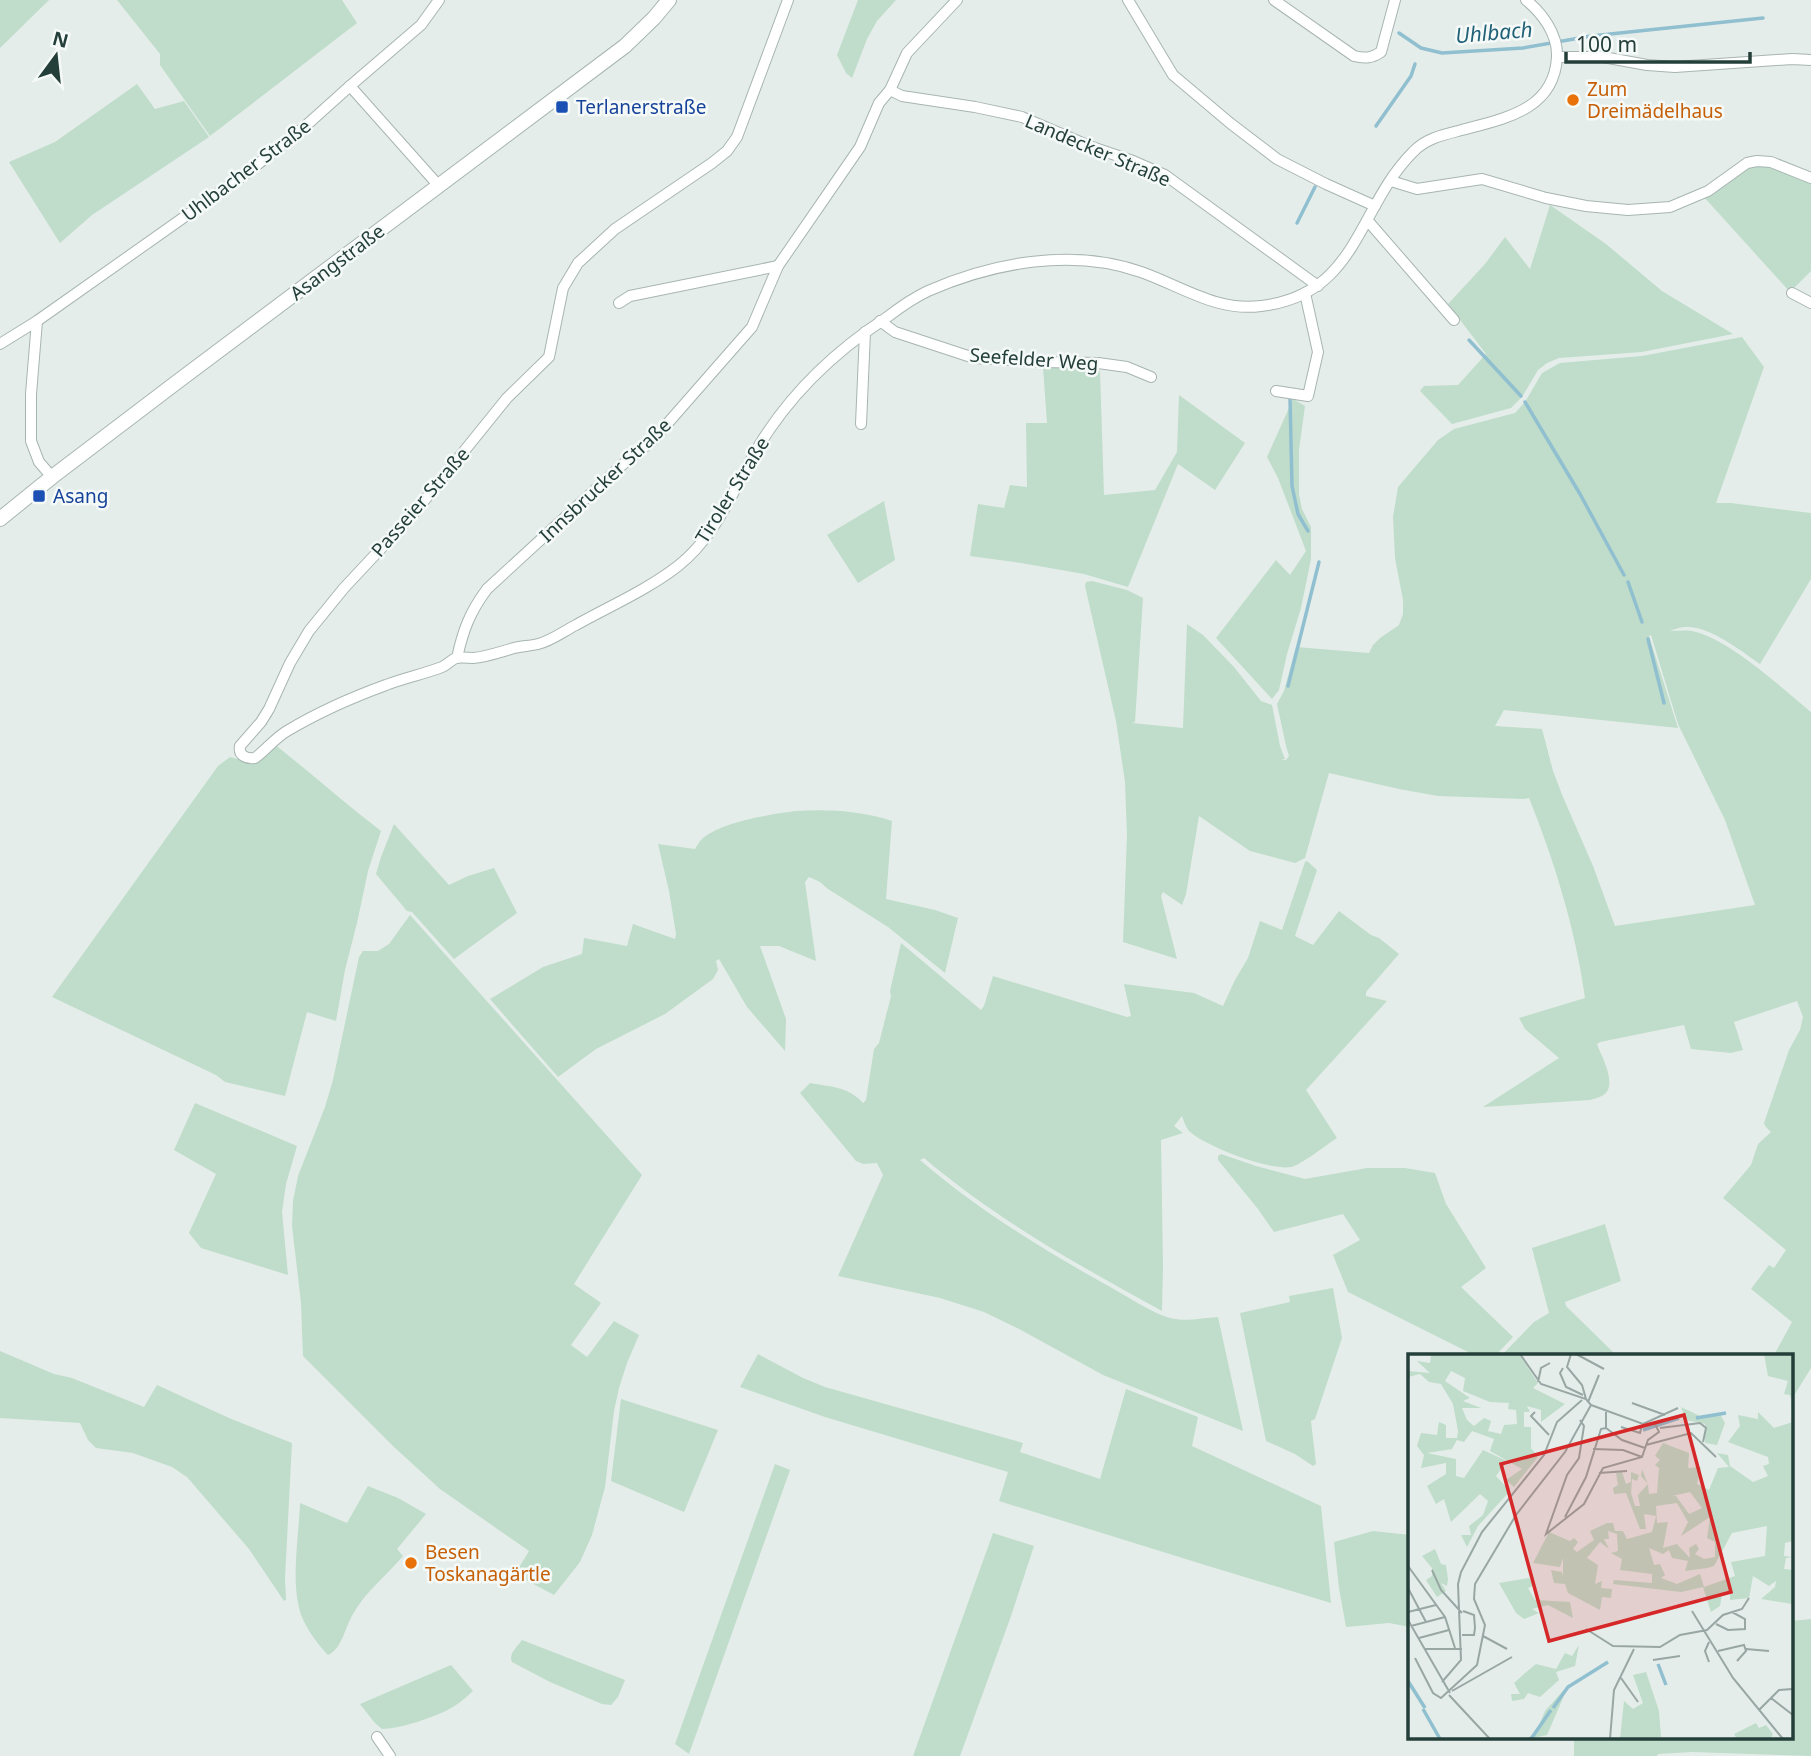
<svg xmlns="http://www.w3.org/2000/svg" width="1811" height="1756" viewBox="0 0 1811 1756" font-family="'Noto Sans',sans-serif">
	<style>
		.green { fill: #bfddca; fill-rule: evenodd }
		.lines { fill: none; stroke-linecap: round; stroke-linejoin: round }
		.stream { stroke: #90bfcf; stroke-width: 3.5 }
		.minor-casing { stroke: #a7b5b2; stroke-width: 12 }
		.tertiary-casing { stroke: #a7b5b2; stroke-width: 16 }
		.minor { stroke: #fff; stroke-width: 10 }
		.tertiary { stroke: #fff; stroke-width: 14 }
		.food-dot { fill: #e8710a; stroke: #f5faf8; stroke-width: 2.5 }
		.transit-dot { fill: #1a4fb4; stroke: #f5faf8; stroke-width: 2.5 }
		.labels { text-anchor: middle; stroke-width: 5; stroke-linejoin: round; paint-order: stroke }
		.food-label { font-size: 19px; fill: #c56008; stroke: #f5faf8; text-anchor: start }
		.transit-label { font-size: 19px; fill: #164399; stroke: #f5faf8; text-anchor: start }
		.street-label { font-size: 19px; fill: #243f3a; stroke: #f5faf8 }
		.water-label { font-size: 21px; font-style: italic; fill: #216178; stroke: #f5faf8 }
		.inset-river { fill: none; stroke: #90bfcf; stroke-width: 3.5 }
		.inset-road { fill: none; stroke: #98a7a4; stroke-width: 2 }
		.view { fill: #d62828; fill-opacity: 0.15; stroke: #d62828; stroke-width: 3.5 }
		.inset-edge { fill: none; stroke: #243f3a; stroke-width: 3.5 }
	</style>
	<rect width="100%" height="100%" fill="#e5edea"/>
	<g class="green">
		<path d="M0 0H49L0 48Z"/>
		<path d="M117 0H342L357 23 210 136 160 65V54Z"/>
		<path d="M858 0H896L877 21 867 39 852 78 846 73 837 55Z"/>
		<path d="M137 84 155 109 184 101 209 137 92 215 60 243 9 162 55 142Z"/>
		<path d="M1770 165 1811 182V271L1790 292 1703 196 1749 166Z"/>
		<path d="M1550 205 1606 244 1662 291 1733 334 1642 352 1559 358 1547 363 1538 370 1522 397 1511 408 1452 424 1420 391 1424 386 1458 385 1486 354 1448 304 1485 264 1505 237 1530 269Z"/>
		<path d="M1742 337 1764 367 1716 503H1731L1811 513V579L1760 664C1741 651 1710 626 1686 627 1681 627 1675 629 1670 631 1677 631 1685 630 1692 631 1728 638 1782 688 1811 712V1368L1792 1399V1355H1774L1792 1322 1751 1289 1769 1265 1774 1268 1786 1250 1723 1198 1751 1165 1758 1144 1771 1132 1765 1126 1764 1123 1789 1050 1800 1030 1803 1017 1797 1001 1734 1022 1743 1050 1731 1053 1691 1049 1684 1025 1600 1042 1597 1044C1601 1056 1616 1080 1606 1093 1602 1097 1596 1098 1590 1100L1483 1107 1559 1058 1525 1029 1519 1018 1585 998C1576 931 1554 860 1529 798L1524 799 1438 796 1399 789 1329 773 1305 858 1295 863 1250 851 1199 816 1186 894 1182 905 1163 892 1161 896 1177 959 1123 942 1127 835 1125 782 1116 721 1085 586 1086 582 1092 581 1127 590 1143 598 1135 722 1132 723 1183 728 1187 624 1203 635 1234 667 1261 701 1272 705 1280 746 1285 759 1281 760H1286L1289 756 1286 746 1277 704 1284 691 1296 647 1369 653 1373 645 1380 638 1399 625 1403 614V600L1395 558 1393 517 1398 487 1438 440 1454 429 1515 413 1525 402 1542 373 1560 363 1642 356ZM1651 635 1678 724 1725 820 1755 905 1615 926 1593 866 1563 797 1553 771 1542 729 1495 726 1504 710 1678 728 1649 636Z"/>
		<path d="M1043 367 1100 371 1104 495 1155 490 1177 452 1179 395 1245 443 1215 490 1178 464 1128 587 1084 574 1021 563 970 556 978 504 1004 508 1010 485 1027 487 1026 423H1047Z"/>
		<path d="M1293 399 1305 406 1299 450V494L1302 509 1311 527V559L1301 608 1287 654 1279 690 1272 699 1216 638 1276 560 1290 575 1306 551 1278 478 1267 457Z"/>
		<path d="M884 501 895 560 858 583 827 535Z"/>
		<path d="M274 744C310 772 344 803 381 831L368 871 357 923 345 970 336 1021 307 1012 285 1096 225 1082 216 1075 52 997 218 766 230 757 245 761Z"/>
		<path d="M796 811C828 809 862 811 892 821L886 899 935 910 958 918 945 973 888 927 828 889 820 882 809 877 805 882 816 961 779 946H760L786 1019 785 1051 747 1007 719 959 716 961 718 970 713 979 665 1014 596 1049 558 1077 490 999 543 967 582 954 584 938 627 946 633 924 675 939 676 934 669 891 658 844 695 849C697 846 699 842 701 840 719 822 772 814 796 811Z"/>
		<path d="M394 824 449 885 468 876 494 868 517 913 454 959 412 912 407 911 376 874 381 857Z"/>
		<path d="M1307 861 1317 870 1295 936 1313 945 1339 911 1371 935 1379 938 1399 954 1366 992V996L1387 1001 1306 1090 1337 1138C1326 1145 1301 1165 1291 1167 1269 1171 1205 1146 1189 1131 1185 1126 1184 1121 1182 1116L1174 1126 1183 1133 1161 1140 1163 1267 1162 1311C1080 1266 997 1220 924 1158L920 1160C978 1210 1045 1251 1112 1288 1130 1298 1150 1312 1170 1318 1185 1322 1203 1318 1218 1317L1243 1431 1103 1375 1021 1330 984 1312 940 1298 838 1276 883 1175 877 1163 863 1164 856 1161 800 1093 810 1083C830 1087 848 1086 863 1103L866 1100 874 1049 879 1043 891 996 890 991 901 943 981 1010 984 1006 993 976 1127 1017 1131 1016 1124 984 1194 993 1223 1006 1235 980 1248 958 1260 921 1282 930 1305 862Z"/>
		<path d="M410 915 642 1175 574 1284 601 1303 571 1345 587 1357 614 1321 639 1335 627 1363 619 1388 614 1411 605 1487 592 1535 580 1562 554 1595 515 1574 529 1551 440 1489 393 1446 303 1356 301 1303 292 1226 293 1201 298 1176 325 1107 333 1080 359 957 363 951H378L389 944Z"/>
		<path d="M195 1103 297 1146 286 1184 282 1212 288 1275 201 1248 189 1233 216 1174 174 1150Z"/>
		<path d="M1221 1154 1256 1166 1305 1179 1367 1168H1405L1435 1173 1446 1204 1486 1268 1461 1287 1513 1337 1496 1355H1474L1348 1292 1333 1255 1360 1240 1343 1214 1274 1232 1258 1209 1218 1160V1156Z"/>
		<path d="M1605 1224 1621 1281 1565 1302 1566 1306 1616 1355H1502L1534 1322 1549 1313 1532 1248Z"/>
		<path d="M1333 1288 1342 1338 1315 1419 1311 1421 1316 1464 1313 1466 1295 1454 1266 1441 1240 1313 1290 1302 1289 1296Z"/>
		<path d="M0 1351 54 1374 72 1378 144 1407 157 1385 229 1418 292 1443 285 1578 286 1600 284 1601 249 1549 187 1477 172 1467 133 1453 96 1448 88 1440 80 1423 0 1418Z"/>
		<path d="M758 1354 803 1378 825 1387 1023 1443 1020 1452 1100 1479 1126 1389 1198 1417 1192 1446 1321 1506 1331 1603 1205 1565 999 1501 1008 1472 825 1417 740 1387Z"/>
		<path d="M621 1399 718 1430 684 1512 611 1481Z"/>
		<path d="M775 1464 790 1470 689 1754 675 1744Z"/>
		<path d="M368 1486 398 1498 426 1514 397 1549 403 1556C387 1575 365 1592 353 1614 345 1627 342 1649 328 1655 315 1641 301 1622 298 1603 292 1574 299 1533 300 1503L347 1523Z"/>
		<path d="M1373 1531 1410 1535V1627L1389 1623 1346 1627 1339 1588 1334 1542Z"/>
		<path d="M993 1533 1034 1546 1011 1616 960 1756H913Z"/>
		<path d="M1811 1619V1756L1692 1752 1658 1754 1657 1756H1574V1737H1792V1621Z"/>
		<path d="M522 1640 625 1680 618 1697 611 1705 602 1704 550 1682 512 1662C508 1654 517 1647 522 1640Z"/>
		<path d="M451 1665 473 1691C466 1697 459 1704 451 1708 436 1717 399 1729 382 1729L374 1722 360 1704Z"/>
	</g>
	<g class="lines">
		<g class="stream">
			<path d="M1399 33 1421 48 1442 53 1523 48 1591 36 1763 18"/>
			<path d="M1376 126 1411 76 1415 64"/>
			<path d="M1297 223 1315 187"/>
			<path d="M1469 340 1521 396"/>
			<path d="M1290 398 1292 486 1298 514 1308 531"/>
			<path d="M1525 402 1580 494 1624 575"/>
			<path d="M1628 582 1642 622"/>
			<path d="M1648 639 1664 703"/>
			<path d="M1288 686 1319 562"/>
		</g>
		<defs>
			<g id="minor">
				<path d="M788 0 737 137 727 151 712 163 615 229 578 263 563 288 549 357 507 398 415 512 344 588 309 631 290 663 269 709 261 722 240 746C238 756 247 759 255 758 266 750 275 738 287 731 317 713 353 697 386 685 404 678 424 674 442 667 447 665 451 660 456 658 459 657 470 658 473 658 486 657 500 652 514 648 522 646 530 646 538 644 551 641 564 631 576 625 610 606 647 590 678 566 716 536 734 489 757 449 789 395 834 352 886 318 899 308 913 298 928 291 994 262 1073 248 1141 272 1181 286 1217 312 1261 306 1358 295 1357 208 1413 152 1425 139 1442 135 1458 131 1501 119 1554 112 1557 57 1558 34 1542 13 1526 0"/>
				<path d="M1128 0 1173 75 1230 123 1277 159 1326 184 1375 206"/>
				<path d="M1274 0 1354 56C1365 59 1372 58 1381 52L1395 0"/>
				<path d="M1557 57H1603L1647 65 1675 67 1792 59 1811 60"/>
				<path d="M350 86 439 186"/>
				<path d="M890 90 902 96 975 107 1022 117 1092 147 1133 161 1165 175 1318 286"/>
				<path d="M1391 181 1417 189 1482 179 1546 198 1586 206 1628 210 1670 207 1708 191 1747 163 1757 161 1771 162 1811 178"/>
				<path d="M1368 221 1454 320"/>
				<path d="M1792 293 1811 303"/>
				<path d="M619 303 630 296 778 266"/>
				<path d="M37 321 31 394V441L39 462 52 477"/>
				<path d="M880 321 895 332 974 358 1042 362 1098 363 1127 367 1151 377"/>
				<path d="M0 344 37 321 248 172 301 130 350 86 421 25 439 0"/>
				<path d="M1276 391 1308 396 1318 352 1305 293"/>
				<path d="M861 424 865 332"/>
				<path d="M457 658C463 630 470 612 487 589L622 465 653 440 752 327 778 266 860 147 879 103 890 90 907 53 957 0"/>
				<path d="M377 1737 390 1756"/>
			</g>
			<path id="tertiary" d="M0 519 52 477 177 382 625 46 654 18 669 0"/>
		</defs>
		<use href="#minor" class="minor-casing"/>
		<use href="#tertiary" class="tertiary-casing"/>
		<use href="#minor" class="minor"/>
		<use href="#tertiary" class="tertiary"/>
	</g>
	<g class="food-dot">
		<circle cx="1573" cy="100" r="7"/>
		<circle cx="411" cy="1563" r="7"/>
	</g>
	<g class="transit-dot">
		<rect x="555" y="100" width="14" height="14" rx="3.5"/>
		<rect x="32" y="489" width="14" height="14" rx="3.5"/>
	</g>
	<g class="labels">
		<g class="food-label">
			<text x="1587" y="96">Zum<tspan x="1587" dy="22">Dreimädelhaus</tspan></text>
			<text x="425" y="1559">Besen<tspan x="425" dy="22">Toskanagärtle</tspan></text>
		</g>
		<g class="transit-label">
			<text x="576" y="114">Terlanerstraße</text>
			<text x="53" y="503">Asang</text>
		</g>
		<g class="street-label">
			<text transform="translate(1098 150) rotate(23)" y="7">Landecker Straße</text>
			<text transform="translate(246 170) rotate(-37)" y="7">Uhlbacher Straße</text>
			<text transform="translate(337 262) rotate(-37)" y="7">Asangstraße</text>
			<text transform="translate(1034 359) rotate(4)" y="7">Seefelder Weg</text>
			<text transform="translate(605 480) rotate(-43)" y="7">Innsbrucker Straße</text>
			<text transform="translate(732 490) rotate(-58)" y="7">Tiroler Straße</text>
			<text transform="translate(420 502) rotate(-49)" y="7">Passeier Straße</text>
		</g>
		<g class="water-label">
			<text transform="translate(1494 33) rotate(-5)" y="7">Uhlbach</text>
		</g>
	</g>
	<g transform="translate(1408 1354)">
		<rect width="385" height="385" fill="#e5edea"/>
		<path d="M14 0H111L130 29 125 34 157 50 133 68V56L119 52 122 58H116V73H123V94L130 103 106 133 98 126 114 115 82 97 86 85 64 77 56 88 49 86 44 95 19 99 48 105V122L56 124 75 96 99 107 88 122 102 137 70 172 59 193 53 181H63L61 172 75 161 80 147 72 140 43 168 36 145 28 150 19 132 38 120V109L13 114 16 101 9 92 13 79 29 81 31 68 38 71V84H49L50 77 45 50 33 30 21 28 12 20 0 23V17L22 19 9 7 22 9 23 2ZM43 17 57 24 55 37 82 48 101 49 100 55 108 56 109 70 96 71 93 80 80 77 83 67 76 64 66 72 59 66 54 54H73L55 47 62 44 37 27ZM356 0H385V52L382 41 376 40 380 27 360 22ZM273 53 294 63 312 60 317 69 309 91 297 89V70L278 66ZM350 58 366 74 385 68V187L377 189 376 202 385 203 378 204 376 215 385 216V250L353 245 367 233 368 227 361 232 345 222 341 244 322 246V239L314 240 312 252 303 258 295 233 273 238 205 230 206 226 244 229V220L212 216 214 205 203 199 210 197 209 180 200 177 201 185H196L201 195 192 188 179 204 190 211 187 230 194 227 193 234 204 235 203 244 194 243 192 256 160 239 157 230 146 229 143 216 154 218 155 223V204L152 213 125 209 141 178 162 187 166 184 170 188 165 195 169 198 186 186 182 177 199 169H205L207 177H215L219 185 244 178 248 162 236 160 238 175H232L218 139 206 140 205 134 210 131 208 119 214 118 218 130 223 128V118L231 121 229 127 224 125 223 139 227 152H232L230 141 240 130 233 122 234 115 240 131 241 140 249 139 251 114 247 111 252 106 247 102 255 89 281 99 280 114 293 113 289 130 301 136 310 114 321 113 309 99 320 101 322 112 345 128 360 122 355 112 361 110 360 103 320 88 332 72 330 61 350 65ZM282 138 294 154 281 160 268 142H264ZM269 149 280 168 273 182 302 163 299 184 307 188V203L296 205 287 200 291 195 288 190 281 194 282 204 269 190 255 194 260 168 249 169 248 152ZM359 172 357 202 323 208 327 222 296 233 292 220 269 230 253 224 257 221 252 210 246 211 241 194 255 200 261 196 264 204 280 207 277 217 299 214 306 212 324 179ZM27 195 33 210 38 211 40 225 39 232 33 229 38 237 29 243 18 226 24 222V214L14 202ZM121 224 127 231 120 234 127 246 162 248 165 264 140 251 124 255 131 259 116 265 108 259 91 229ZM171 291 167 312 148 318 151 326 132 343 120 339 116 345 104 347 103 340H112L106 329 116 320 128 310 148 315 157 299 164 302ZM238 318 251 357 253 383 212 385 216 347 225 355 235 349 225 321ZM161 330 139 381 119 385 129 376 137 357ZM348 369 351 374 358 371 365 380 362 385H329L326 380Z" fill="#bfddca" fill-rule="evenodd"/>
		<path class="inset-river" d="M288 64 318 59M235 76 271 64M250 310 258 331M0 327 17 354M145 354 160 333 200 308M15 355 32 385M123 385 143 356"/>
		<path class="inset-road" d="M112 0 133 30 178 45 183 51M163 0 159 13 174 31 178 45M168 0 196 15M155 14 152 19 158 33 175 41M130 28 133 14 142 9M180 48 191 21M224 49 257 61M183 51 235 70 270 54M127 58 123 62 141 81M172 66 176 72 171 104 159 121 138 180 176 150 195 114 234 103 240 86 251 78 246 68M213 73 232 79 234 71M198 74 214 86 237 94M252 74 292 69 298 74 295 88M238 91 283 79 308 103M185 95 215 96 234 103M191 119 219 117M157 163 178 123 193 75 198 74V58M0 212 37 263 47 294M24 216 33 236 54 259M0 234 18 268M284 257 325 324 375 385M0 258 28 251M0 266 42 339M308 270 320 276 337 275V265L324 258M3 272 37 263M178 275 205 292 252 293 272 281 299 276 315 261 334 255 341 244M54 281H66L67 274 66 261 55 257M75 282 99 295M11 284 41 276M301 288 297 297 301 308M16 295H54M338 295 361 297M310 297 336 291 338 297 329 307M7 304 25 339 33 344 69 311 77 271 66 245 67 230 108 161 157 98 183 51M245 306 272 302M213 324 230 348M34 328 53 306 50 230 53 218 74 178 136 101 149 68 174 46M44 337 104 303M41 341 82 385M363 344 385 361M351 356 371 336 385 335M202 385 206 336 226 295"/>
		<path class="view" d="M276 61 323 238 141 287 93 110Z"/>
		<rect width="385" height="385" class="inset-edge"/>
	</g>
	<g transform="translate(56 56) rotate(15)" stroke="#f5faf8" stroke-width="5" paint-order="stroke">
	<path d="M0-5L12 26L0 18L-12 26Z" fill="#243f3a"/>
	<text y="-10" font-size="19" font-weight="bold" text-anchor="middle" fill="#243f3a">N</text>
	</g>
	<path d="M1566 52v10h184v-10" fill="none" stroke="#243f3a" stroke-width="3.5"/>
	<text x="1576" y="52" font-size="21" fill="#243f3a" stroke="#f5faf8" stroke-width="5" paint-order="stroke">100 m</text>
</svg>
